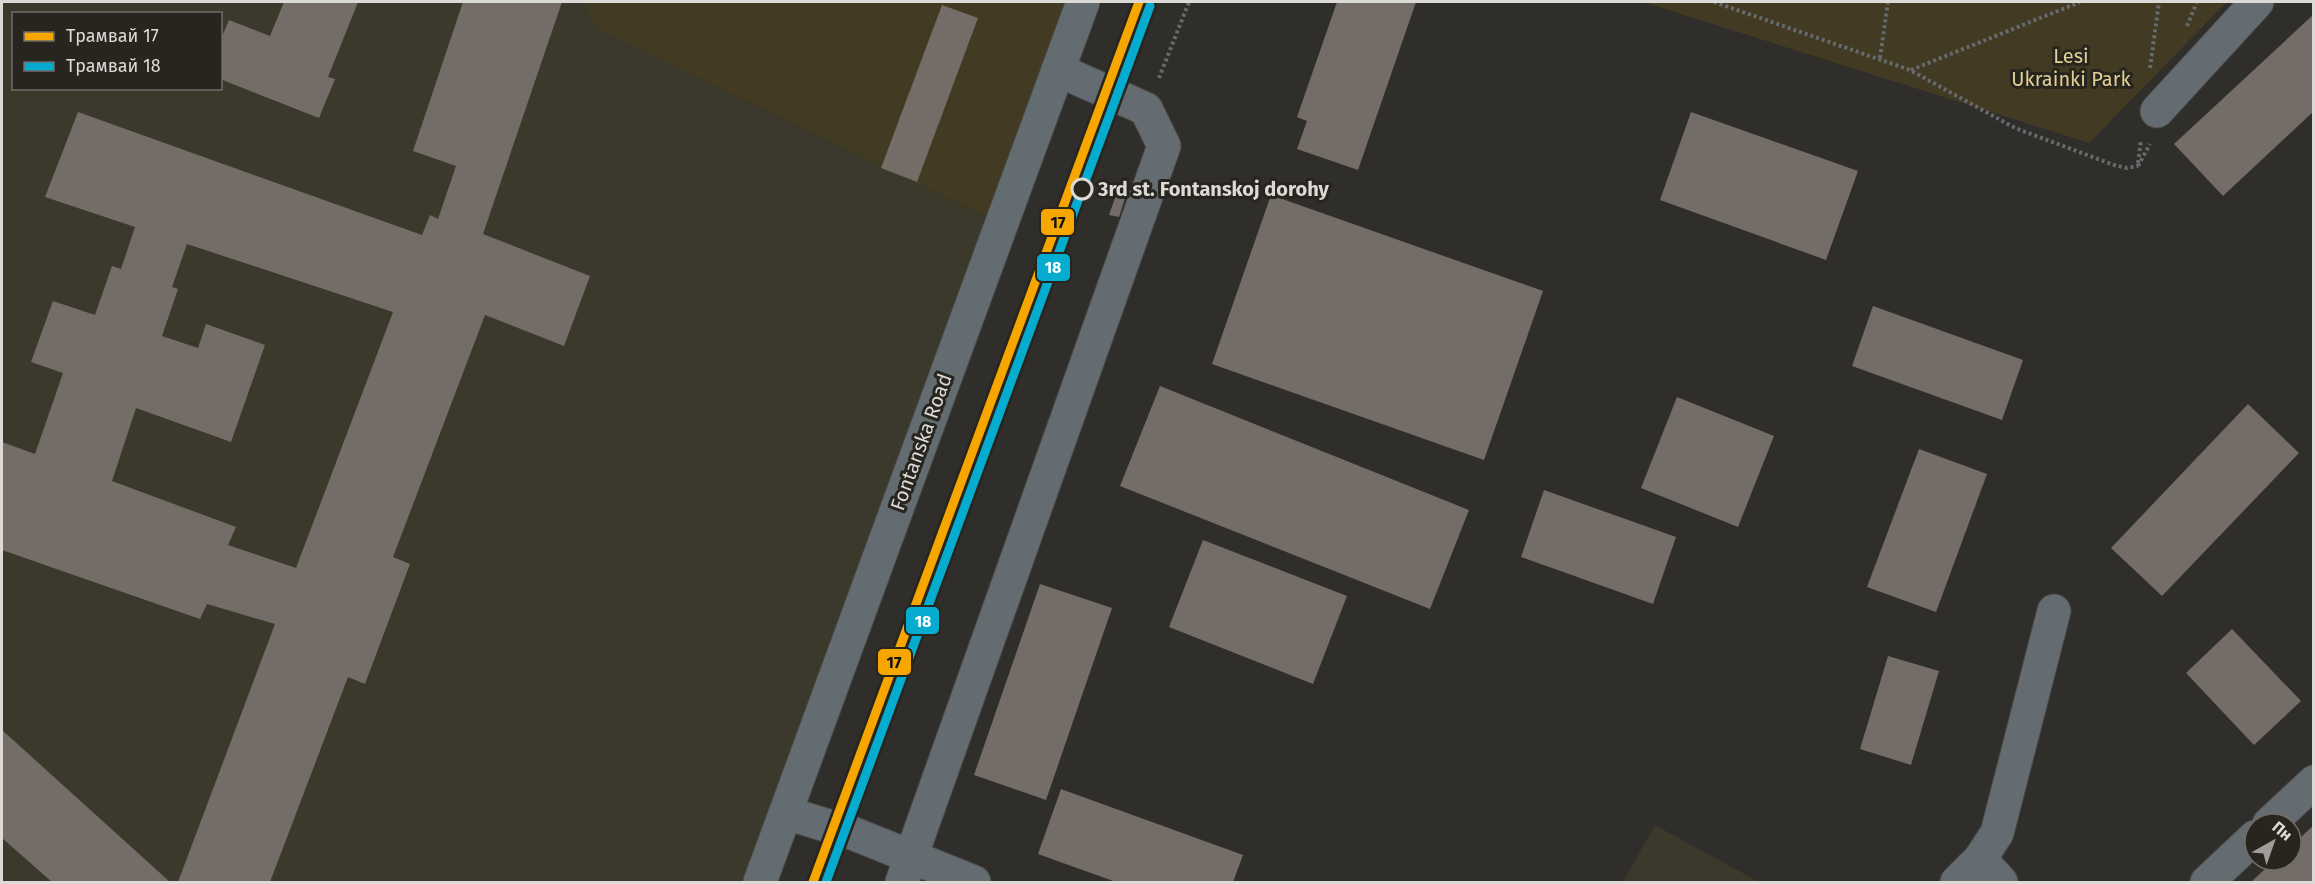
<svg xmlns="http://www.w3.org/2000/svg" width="2315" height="884" viewBox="0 0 2315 884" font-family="'Fira Sans',sans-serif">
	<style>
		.built { fill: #3b382c; fill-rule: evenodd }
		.green { fill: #423a22 }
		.building { fill: #746d67; fill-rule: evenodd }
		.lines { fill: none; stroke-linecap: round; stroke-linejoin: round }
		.minor-casing { stroke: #4a4946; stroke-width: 35 }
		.major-casing { stroke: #4a4946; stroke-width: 35 }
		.path { stroke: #656a6c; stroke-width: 4; stroke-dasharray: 3 3; stroke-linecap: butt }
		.minor { stroke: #646c72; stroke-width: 33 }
		.major { stroke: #636c71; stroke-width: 33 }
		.tram-1-casing { stroke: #27251e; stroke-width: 14 }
		.tram-2-casing { stroke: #27251e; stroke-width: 14 }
		.tram-1 { stroke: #f7a600; stroke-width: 9 }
		.tram-2 { stroke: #06acd0; stroke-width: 9 }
		.stop-dot { fill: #27251e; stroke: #dcdad6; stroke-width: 3 }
		.labels { text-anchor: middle; stroke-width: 6; stroke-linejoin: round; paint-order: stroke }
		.park-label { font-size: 20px; fill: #e1cf94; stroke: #27251e }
		.stop-label { font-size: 20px; font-weight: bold; fill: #dcdad6; stroke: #27251e; text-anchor: start }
		.street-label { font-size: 20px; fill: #dcdad6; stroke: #27251e }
		.line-badge { stroke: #27251e; stroke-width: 2 }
		.badge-label { font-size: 16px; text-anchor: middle; font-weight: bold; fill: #fff }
		.pale-badge-label { font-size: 16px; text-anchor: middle; font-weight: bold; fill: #111 }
	</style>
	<rect width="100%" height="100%" fill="#2f2e2a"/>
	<g class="built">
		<path d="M2 2H582L599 30 998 222 752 882H2ZM14 14H220V88H14Z"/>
		<path d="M1655 825 1759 882H1623Z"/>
	</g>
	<g class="green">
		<path d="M582 2H1082L998 222 599 30Z"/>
		<path d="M1643 2H2227L2089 143Z"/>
	</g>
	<g class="building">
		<path d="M284 2H358L328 77 335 79 319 118 220 79V41L229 20 270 36Z"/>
		<path d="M463 2H562L483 234 590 276 564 346 485 315 393 557 410 564 365 684 348 677 270 882H178L275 624 207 604 200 619 2 550V442L35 454 63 373 31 362 53 301 95 315 112 266 121 269 135 227 45 197 78 112 422 235 430 215 438 219 456 166 413 151ZM187 244 393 312 296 568 228 545 236 527 112 481 136 408 231 442 265 345 206 324 198 348 162 336 178 289 172 287Z"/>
		<path d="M1337 2H1416L1358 170 1297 149 1307 121 1297 117Z"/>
		<path d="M942 5 978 18 917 182 881 168Z"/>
		<path d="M2314 14V111L2223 196 2174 144Z"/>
		<path d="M1691 112 1858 171 1826 260 1660 200Z"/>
		<path d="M1117 192 1126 195 1119 217 1109 215Z"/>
		<path d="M1271 195 1543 291 1484 460 1212 364Z"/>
		<path d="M1873 306 2023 360 2002 420 1852 366Z"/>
		<path d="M1160 386 1469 510 1430 609 1120 486Z"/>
		<path d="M1677 397 1774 436 1738 527 1641 488Z"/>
		<path d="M2248 404 2299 453 2162 596 2111 548Z"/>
		<path d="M1919 449 1987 474 1936 612 1867 587Z"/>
		<path d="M1544 490 1676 537 1653 604 1521 557Z"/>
		<path d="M1203 540 1347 596 1313 684 1169 627Z"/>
		<path d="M1040 584 1112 608 1046 800 974 775Z"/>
		<path d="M2232 629 2301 701 2254 745 2186 673Z"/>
		<path d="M1888 656 1939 671 1911 765 1860 749Z"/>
		<path d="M2 730 170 882H52L2 838Z"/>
		<path d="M1061 789 1243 855 1233 882H1116L1038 854Z"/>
		<path d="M2314 825V882H2251L2275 860H2291V846Z"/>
	</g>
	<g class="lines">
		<defs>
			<g id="minor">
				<path d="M2157 111 2257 2"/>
				<path d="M786 813 852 833 974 882"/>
				<path d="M2269 824 2314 782"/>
				<path d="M1980 859 2001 882"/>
				<path d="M902 882 1164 146 1146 109 1058 70"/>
				<path d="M1957 882 1980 859 1997 833 2054 611"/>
				<path d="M2207 882 2255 837"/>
			</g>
			<path id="major" d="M760 882 1083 2"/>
		</defs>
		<use href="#minor" class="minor-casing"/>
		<use href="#major" class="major-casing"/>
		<g class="path">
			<path d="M1714 2 1910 70 2015 128 2114 165 2127 168 2138 166"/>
			<path d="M2187 26 2197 2"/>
			<path d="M1880 58 1888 2"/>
			<path d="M2150 68 2159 2"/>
			<path d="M1911 70 2080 2"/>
			<path d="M1159 78 1189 2"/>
			<path d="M2138 163 2141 140"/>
			<path d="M2138 166 2150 144"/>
		</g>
		<use href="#minor" class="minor"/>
		<use href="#major" class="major"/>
		<defs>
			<path id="tram-1" d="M813 882 1139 2"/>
			<path id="tram-2" d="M826 882 1150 6"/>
		</defs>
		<use href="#tram-1" class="tram-1-casing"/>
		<use href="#tram-2" class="tram-2-casing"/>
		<use href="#tram-1" class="tram-1"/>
		<use href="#tram-2" class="tram-2"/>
	</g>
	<circle class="stop-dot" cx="1082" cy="189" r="10"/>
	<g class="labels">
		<g class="park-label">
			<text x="2071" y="63">Lesi<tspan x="2071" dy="23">Ukrainki Park</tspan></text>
		</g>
		<g class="stop-label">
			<text x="1098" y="196">3rd st. Fontanskoj dorohy</text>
		</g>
		<g class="street-label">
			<text transform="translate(921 442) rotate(-70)" y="7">Fontanska Road</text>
		</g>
	</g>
	<g class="line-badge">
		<rect x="1040" y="208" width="35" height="28" rx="6" fill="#f7a600"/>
		<rect x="1036" y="253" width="35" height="29" rx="6" fill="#06acd0"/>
		<rect x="905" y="606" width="35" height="29" rx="6" fill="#06acd0"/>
		<rect x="877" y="648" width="35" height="28" rx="6" fill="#f7a600"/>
	</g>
	<g class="badge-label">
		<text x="1053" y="273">18</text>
		<text x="923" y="627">18</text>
	</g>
	<g class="pale-badge-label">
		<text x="1058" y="228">17</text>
		<text x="894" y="668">17</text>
	</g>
	<rect width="2315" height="884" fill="none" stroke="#dcdad6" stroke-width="6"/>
	<rect x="12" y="12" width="210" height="78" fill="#27251e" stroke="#6f6d68" stroke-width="1.5"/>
	<rect x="24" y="32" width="30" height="9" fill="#f7a600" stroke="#6f6d68" stroke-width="1.5"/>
	<text x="66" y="42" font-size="18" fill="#dcdad6">Трамвай 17</text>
	<rect x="24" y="62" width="30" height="9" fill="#06acd0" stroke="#6f6d68" stroke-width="1.5"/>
	<text x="66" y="72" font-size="18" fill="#dcdad6">Трамвай 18</text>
	<g transform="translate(2273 842) rotate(40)"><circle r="28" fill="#27251e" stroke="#6f6d68" stroke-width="1.5"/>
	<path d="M0-4.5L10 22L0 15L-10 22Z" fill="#9f9e9a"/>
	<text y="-9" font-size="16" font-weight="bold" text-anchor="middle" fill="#dcdad6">Пн</text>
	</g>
</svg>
